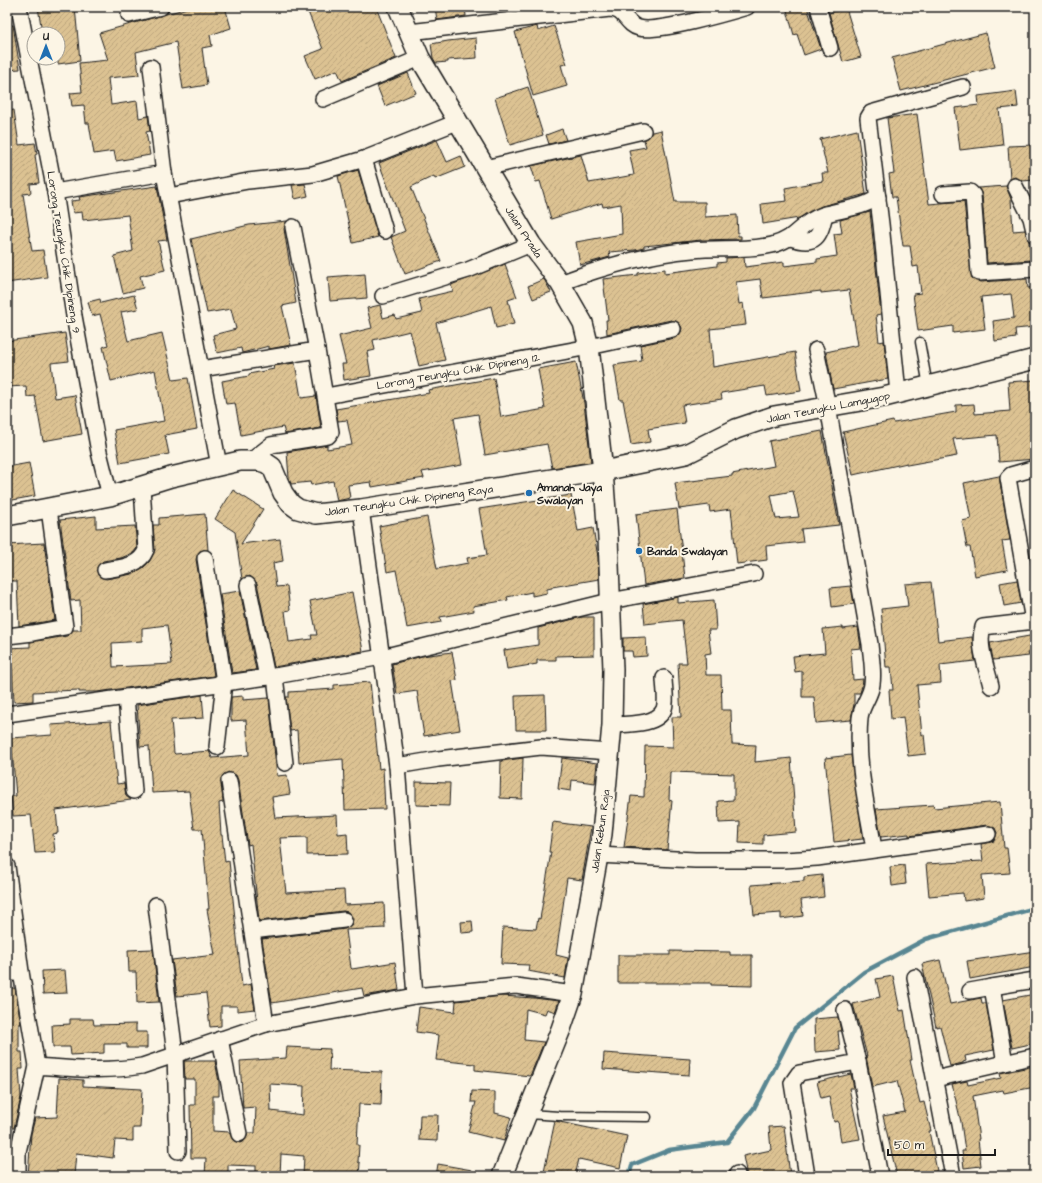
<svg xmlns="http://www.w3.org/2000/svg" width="1042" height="1183" viewBox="0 0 1042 1183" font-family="'Architects Daughter',sans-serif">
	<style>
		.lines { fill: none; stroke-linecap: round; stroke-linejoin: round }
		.stream { stroke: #598692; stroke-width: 4.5 }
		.building { fill: url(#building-hatch); stroke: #1c1c1c; fill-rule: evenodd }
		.service-casing { stroke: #1c1c1c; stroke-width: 11 }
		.minor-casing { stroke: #1c1c1c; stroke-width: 18 }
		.tertiary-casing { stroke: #1c1c1c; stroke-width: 22 }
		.service { stroke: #fcf5e5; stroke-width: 8 }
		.minor { stroke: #fcf5e5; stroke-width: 15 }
		.tertiary { stroke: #fcf5e5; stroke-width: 19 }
		.poi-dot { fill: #1f6fb2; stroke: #fcf5e5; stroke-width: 1.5 }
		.labels { text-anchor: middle; stroke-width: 4; stroke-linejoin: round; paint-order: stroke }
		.street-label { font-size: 11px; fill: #1c1c1c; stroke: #fcf5e5 }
		.poi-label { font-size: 11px; font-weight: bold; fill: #1c1c1c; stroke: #fcf5e5; text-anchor: start }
	</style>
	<defs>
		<pattern id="building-hatch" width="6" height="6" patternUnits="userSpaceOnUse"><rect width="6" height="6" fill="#dcc292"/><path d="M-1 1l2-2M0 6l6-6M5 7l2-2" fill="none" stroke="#bca67d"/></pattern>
	</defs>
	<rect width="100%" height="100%" fill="#fcf5e5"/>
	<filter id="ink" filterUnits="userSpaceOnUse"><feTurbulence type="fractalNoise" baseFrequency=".025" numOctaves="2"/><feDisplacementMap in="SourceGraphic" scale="8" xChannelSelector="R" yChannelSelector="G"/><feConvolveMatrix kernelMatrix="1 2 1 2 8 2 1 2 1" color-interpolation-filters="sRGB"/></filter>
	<g filter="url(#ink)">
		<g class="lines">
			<path class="stream" d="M629 1176 632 1165 669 1150 727 1142 754 1108 795 1028 864 972 926 939 1035 908"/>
		</g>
		<g class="building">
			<path d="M38 7H75L80 61 58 64V34L42 32Z"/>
			<path d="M191 7H225L231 28 210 35 212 46 202 48 207 85 183 89 176 42 136 52 139 75 108 78 111 105 137 101 139 118 148 116 150 131 146 132 150 155 116 161 114 151 94 154 89 123H86L84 105 72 106 70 93 82 92 79 63 108 60 99 33Z"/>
			<path d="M306 7H376L396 58 342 81 337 70 315 79 305 56 323 49Z"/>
			<path d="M435 7H465L466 16 437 20Z"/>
			<path d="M786 7H807L821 49 804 55 797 34 794 35Z"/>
			<path d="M846 8 861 57 843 62 829 13Z"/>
			<path d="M13 25 20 69 7 70V26Z"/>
			<path d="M537 26 538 31 554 26 567 64 561 65 567 86 533 96 515 32Z"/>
			<path d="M986 33 995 67 901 91 892 58Z"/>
			<path d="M476 38 477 58 448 60V62L436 63 433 58 431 44 448 41Z"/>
			<path d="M408 73 416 93 385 106 377 86Z"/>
			<path d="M528 87 543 135 510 145 495 98Z"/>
			<path d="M1016 91 1018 107 999 109 1003 145 960 150 955 108 979 105 978 96Z"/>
			<path d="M14 110 19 145 35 143 37 154 35 155 39 183 30 184 31 193 23 194 32 251 43 250 47 277 7 283V111Z"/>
			<path d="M917 114 929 204 964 201 972 278 980 282 1027 279 1028 288 1035 287V327L1015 329 1016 338 995 341 993 321 1014 318 1011 294 981 297 985 329 953 333V326L918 331 913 294 921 293 918 266 913 267 910 246H903L896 197H892L889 174 894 173 887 118Z"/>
			<path d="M562 129 566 140 549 144 546 135Z"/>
			<path d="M661 130 675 202H705V217L737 215 738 236H741V239L701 240 644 246V248L635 250 609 252 610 257 580 265 576 242 622 234 621 204 603 207 602 203 551 219 540 181 536 182 531 166 581 155 589 183 634 175 629 150 646 147 644 140 649 137 652 132Z"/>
			<path d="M857 130 866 194 822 206 799 218 763 224 761 204 787 201 785 188 823 181 822 173H828L820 139Z"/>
			<path d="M437 140 447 162 461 156 465 167 435 179 434 176 411 187 441 261 405 274 391 237 405 231 379 163Z"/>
			<path d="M1035 145V180L1022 181 1015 177 1010 179 1008 146Z"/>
			<path d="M358 170 378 237 353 243 338 176Z"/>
			<path d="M305 184 308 196 295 199 292 185Z"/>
			<path d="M157 186 167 240 158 241 165 270 140 276 143 288 123 293 114 256 133 251 128 215 83 220 82 212 73 213 71 201 80 200 79 197Z"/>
			<path d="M1006 186 1011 199 1013 231 1025 230 1029 242 1031 260 987 263 982 194 978 188Z"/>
			<path d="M870 212 881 314 876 315 879 342 884 341 888 379 833 389 826 352 858 345 849 290 821 293V291L763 298 760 279 736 282 739 304 743 303 746 325 710 329 713 367 795 352 801 391 767 396 765 386 721 393 722 399 682 405 685 423 648 429 650 442 631 445 623 400H620L614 365 642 361 640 345 675 338 681 332 682 328 679 323 671 320 607 334 606 320H608L603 279 638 275V273L665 269V273L717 266V263L726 262V258L744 257 745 267 784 262V266L817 262V259L837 256 834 234 842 233 840 220Z"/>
			<path d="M287 221 284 229 296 303 282 306 291 345 269 349V346L242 353 241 348 217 353 213 335 236 329 231 309 207 313 191 239 249 225Z"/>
			<path d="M505 264 517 297 508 300 514 324 496 328 491 306 436 323 445 360 419 366 410 331 373 340 375 350 367 352 371 376 344 380 342 364H346L339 336 372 328 367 308 380 305 383 318 395 315 396 319 422 313 419 299 453 291 451 285Z"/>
			<path d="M365 274 367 298 330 301 328 277Z"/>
			<path d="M544 279 551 292 533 299 528 286Z"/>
			<path d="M134 295 138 309 121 312 128 341 162 333 173 380 188 378 197 429 165 435 169 454 120 463 114 430 164 421 155 370 111 381 103 347 108 345 100 314 92 316 88 302 100 299 101 303Z"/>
			<path d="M65 333 69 361 51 363 55 398 75 395 82 434 43 441 35 396 27 397 26 386 7 387V341Z"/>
			<path d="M576 362 584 403 591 462 552 468 547 444 485 455 478 414 454 418 462 465 422 472 424 478 372 487 371 482 348 485 350 498 337 501 333 481 311 485 310 482 291 484 289 478 287 452 327 445V449L352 445 347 420 338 421 336 409 429 393 428 390 494 378 501 417 545 409 538 369Z"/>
			<path d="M295 363 301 398 316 396 321 428 285 434 283 427 241 435 235 403 226 404 222 381 249 376V374L274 369 273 366Z"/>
			<path d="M1035 380V459L999 462 997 435 953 439 957 456 907 465V463L853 475 843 432 893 421 894 423 956 412V405L974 404 975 414 1010 411 1008 382Z"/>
			<path d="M822 431 839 525 801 529 803 542 766 546 767 560 737 564 731 509 710 512 709 505 679 509 675 483 732 476V474L774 466 769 441ZM793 491 799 517 776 519 771 495Z"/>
			<path d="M29 463 35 496 7 501V467Z"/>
			<path d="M999 476 1010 540 1002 541 1007 570 975 576 970 547H967L962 521 971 519 964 483Z"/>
			<path d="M233 490 263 509 241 544 280 539 283 561 273 563 276 587 287 586 290 610 285 611 289 642 312 639 311 635H317L310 601 352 592 363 651 274 667 257 583 250 576 242 579 235 532 215 519Z"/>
			<path d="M571 495 578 531 593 528 598 557 599 579 552 587V588L547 589V593L532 596V592L507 597 508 600 473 606 474 611 440 617 441 622 407 628 396 570 387 572 379 526 427 517 437 569 468 563 467 558 487 555 479 509Z"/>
			<path d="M677 509 685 578 644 585 636 514Z"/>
			<path d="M205 514 208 550 200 551 196 559 214 676 97 692H79V690L33 692V701L14 702 12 668H8L7 648 30 647V642L67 636 73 630H81L80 600 71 601 60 520 96 516V528L135 526 137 548 133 553 121 558 103 561 97 567 98 575 106 579 132 574 144 567 149 562 155 550 153 525H159V518ZM167 625 172 664 113 667 112 643 142 641V628Z"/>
			<path d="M44 543 55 620 19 626 17 581H7V545Z"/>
			<path d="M1017 580 1021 603 1004 606 1000 583Z"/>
			<path d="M931 582 938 641 972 637 975 661 940 665 941 683 917 685 922 735 924 734 926 754 908 756 903 717 891 719 889 690H893L891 667H886L881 609 908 606 905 584Z"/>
			<path d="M851 586 854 604 832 607 830 588Z"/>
			<path d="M240 591 256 670 232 673 220 594Z"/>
			<path d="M678 597V603L714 600 716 630H708L711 653 705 654 706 675H721L722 710H731L732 744 756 745 755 762 791 758 796 832 763 835V844L739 843 740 822 719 823 718 801 734 800V774L670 772 669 800 672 801 667 850 624 847 631 796 644 797 645 746 673 747 672 717H681L678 663H687L682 620 645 624 643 604Z"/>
			<path d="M582 617H594V655L556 656V660H537V664L507 669 504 650 538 645V628Z"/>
			<path d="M843 627V629L858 627 861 648 851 649 853 680 863 679 862 686 860 693H854V704L851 720 816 723 814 697H802V671L795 672 793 656 825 653 823 629Z"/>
			<path d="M1035 635V652L1028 653 1029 656 993 660 990 643Z"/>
			<path d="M646 637 647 656 633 657 632 651H623V638Z"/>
			<path d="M452 652 457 680 452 681 460 730 424 736 417 691 397 694 392 664 422 656Z"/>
			<path d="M370 682 379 769 383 768 385 809 345 810 343 759 299 763 297 730 290 731 286 697H289V692L334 689V685Z"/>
			<path d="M202 695 204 718 171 720 174 753 175 754 209 751 212 758 249 755 246 720 231 721V697L243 696V700L269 698 277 776 287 775 290 794 272 797 275 818 337 815 338 834 347 833 348 854 307 855V837L280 838 286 893 344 890 345 905 384 903 385 928 346 930 351 968 352 969 395 962 399 990 364 996 362 988 272 1003 262 939 345 929 352 924 353 919 348 912 343 911 259 921 251 844 248 845 238 780 236 775 228 772 221 778 223 802 219 803 221 835H222L225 862 229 861 242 986 251 984 255 1009 237 1011V1006H221V1026L210 1027 206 993 177 996 172 960 215 955 207 909H209L202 829H194L189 791 152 793 149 746 140 747 137 705Z"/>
			<path d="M545 695 546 730H516L515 696Z"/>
			<path d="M111 721 117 784 124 783 126 796 131 800 56 810 58 833 53 834 55 852 35 853 31 815 13 816 11 796H16L11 738 52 735 51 725Z"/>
			<path d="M851 755 863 839 834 842 825 758Z"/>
			<path d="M523 758 522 799 500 798 501 761Z"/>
			<path d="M562 758 597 763 595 783 572 780 571 791 558 789Z"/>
			<path d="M416 782 450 783 449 806 416 805Z"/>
			<path d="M1000 802 1004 848H1007L1010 873 982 875 984 898 964 901 963 893 929 896 926 864 983 861 981 844 994 841 997 833 995 828 987 825 909 836V834L881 837 876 809 933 805 934 808Z"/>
			<path d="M553 822 591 827 582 880 567 878 556 955 568 958 565 978 528 971 529 965 501 964 503 927 536 929 538 918 540 919 551 852H549Z"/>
			<path d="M904 865 906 884 892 886 890 867Z"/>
			<path d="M822 875 824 897 801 900 803 916 781 919V913L754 915 751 885 804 881V877Z"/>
			<path d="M472 921 473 932 462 933 461 922Z"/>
			<path d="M153 949 159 1002 137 1003 136 972H129L128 950Z"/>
			<path d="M670 951 730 952V955H752V986L711 985V983H618V955H670Z"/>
			<path d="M1035 951V967L970 979 967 961Z"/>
			<path d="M940 960 950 1004 981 998 982 1003H986L994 1050 965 1056 966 1061 963 1062V1063L950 1066 940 1026 936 1027 922 964Z"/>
			<path d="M65 970 67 993 43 994 42 971Z"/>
			<path d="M893 976 900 1011 904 1010 912 1060H910L916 1087 920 1103 924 1102 931 1131H929L937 1171 911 1176H897L883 1116 905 1112 897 1081 872 1087 866 1056H867L853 1004 880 997 876 979Z"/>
			<path d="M7 988H15L21 1024H19V1052H22L23 1069H19L21 1097 14 1128H7Z"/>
			<path d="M1035 994V1043L1012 1048 1003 1000Z"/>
			<path d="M502 996 534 998 559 1001 555 1012 547 1009 545 1014 526 1009 524 1040 544 1042 530 1076 475 1070V1064L436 1060 439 1035 416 1032 419 1007 455 1012 456 1001Z"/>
			<path d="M838 1017 841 1031H838L840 1050 815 1052 814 1019Z"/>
			<path d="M70 1019H93L94 1025 136 1024V1032H147V1048H127V1044H104V1053L71 1055 70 1047H53L52 1025 70 1024Z"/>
			<path d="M287 1047 330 1049 329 1070 382 1072 381 1105 359 1104 357 1145H359L358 1162 360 1163 359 1176H303L304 1156 281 1154 280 1176H256V1166L228 1165V1176H205L206 1158H191L190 1105H195V1079H185L184 1061H215L219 1082V1096H213V1131L229 1132 233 1140 240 1143 245 1140 248 1133H255L256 1107 243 1108 240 1061 286 1058ZM270 1084 304 1086 303 1115 271 1111Z"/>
			<path d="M604 1053 690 1059 689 1075 603 1069Z"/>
			<path d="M1035 1066V1087L1004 1093 1003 1090 973 1096 979 1139H978L981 1166 964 1168 962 1151H965L961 1122 952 1084 967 1081 968 1085 1001 1078 1000 1073Z"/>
			<path d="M851 1074 854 1088H849L860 1139 841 1142 838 1121 834 1122 829 1096 821 1098 817 1082Z"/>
			<path d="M59 1078 83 1080V1086L142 1089 140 1128H133V1141L115 1140 113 1158 76 1153 74 1176H28L31 1134 35 1118 57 1117Z"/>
			<path d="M472 1091 495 1092V1113L511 1117 504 1141 468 1132 476 1102H471Z"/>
			<path d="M420 1115H438L437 1141 419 1140Z"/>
			<path d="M555 1121 627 1136 620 1168 579 1159 575 1176H562L544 1172Z"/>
			<path d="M784 1126 790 1176H747L743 1156 771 1150 769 1127Z"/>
			<path d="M438 1164 472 1170 471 1176H436Z"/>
		</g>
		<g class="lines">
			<defs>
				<g id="service">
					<path d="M920 342 928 386"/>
					<path d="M528 1114 559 1116 647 1117"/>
				</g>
				<g id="minor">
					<path d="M19 7 55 192 74 316 99 452 110 496"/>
					<path d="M818 7 830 48"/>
					<path d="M129 15 161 7"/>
					<path d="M409 32 610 9C625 9 626 25 639 28 657 33 727 13 747 7"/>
					<path d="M151 67 164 173 219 466"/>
					<path d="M323 99 420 58"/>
					<path d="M485 168 643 131"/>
					<path d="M1015 186 1031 218 1035 235"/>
					<path d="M55 192 164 173"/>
					<path d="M943 194 970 192 973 195 979 273 1035 269"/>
					<path d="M169 196 248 181 313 174 364 159"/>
					<path d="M293 227 317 350"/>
					<path d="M385 231 364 159 457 122"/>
					<path d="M791 238C816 247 820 236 825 214"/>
					<path d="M560 283C603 267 646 254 692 250 718 247 746 251 772 245 795 240 800 223 820 216 838 209 863 209 878 197"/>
					<path d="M383 296 468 270 531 244"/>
					<path d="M816 350 828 407 870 644C871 657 874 671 872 684 871 696 861 706 860 718 856 762 867 806 874 849"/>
					<path d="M201 369 317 350 331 432 328 436 271 445 252 460"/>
					<path d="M898 393 881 224 868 118 871 113 963 87"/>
					<path d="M326 396 589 347 673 329"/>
					<path d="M361 509 397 766 415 996"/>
					<path d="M205 558 224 682 217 747"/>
					<path d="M105 570C121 567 139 567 146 550L142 487"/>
					<path d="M248 585 267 677"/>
					<path d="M1033 621 1008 478 1011 475 1035 468"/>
					<path d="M7 636 33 633 65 627 49 509"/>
					<path d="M275 676 285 763"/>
					<path d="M991 686C987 668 977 645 983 627L1035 621"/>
					<path d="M126 697 134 791"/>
					<path d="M7 714 275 676 382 657 610 601 754 574"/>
					<path d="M612 725C627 724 657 726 664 709 667 700 664 687 664 678"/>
					<path d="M397 766 438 759 541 747 610 752"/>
					<path d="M229 781 266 1024"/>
					<path d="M598 855 695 860H784L817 858 988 834"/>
					<path d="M7 866 21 972 37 1066"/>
					<path d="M156 905 175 1054 178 1151"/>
					<path d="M252 931 344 920"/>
					<path d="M7 974 21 972"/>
					<path d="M915 977 953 1176"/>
					<path d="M992 987 1035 980"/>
					<path d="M970 991 992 987 1005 1063"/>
					<path d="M220 1039 239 1134"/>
					<path d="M858 1062 880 1176"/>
					<path d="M935 1079 1035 1056"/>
					<path d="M737 1174V1176"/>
					<path d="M18 1176V1152L37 1066C72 1069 107 1072 142 1066L266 1024 415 996 516 986 573 994"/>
					<path d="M807 1176 792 1083 799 1073 858 1062 845 1010"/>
				</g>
				<g id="tertiary">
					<path d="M398 7 420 58 531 244 560 283 583 323 589 347 603 471 608 538 613 670 612 725 602 834 573 994 561 1029 502 1176"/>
					<path d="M7 516 110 496 171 477 240 461H259L266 463 272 467 283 493 291 504 298 509 316 514 361 509 603 471 686 454 736 429 774 416 884 397 1035 359"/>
				</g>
			</defs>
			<use href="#service" class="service-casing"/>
			<use href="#minor" class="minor-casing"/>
			<use href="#tertiary" class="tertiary-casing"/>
			<use href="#service" class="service"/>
			<use href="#minor" class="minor"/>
			<use href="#tertiary" class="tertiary"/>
		</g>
	</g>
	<g class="poi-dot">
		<circle cx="529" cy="493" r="4"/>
		<circle cx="639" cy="551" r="4"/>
	</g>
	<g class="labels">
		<g class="street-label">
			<text transform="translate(524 232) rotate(57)" y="4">Jalan Prada</text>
			<text transform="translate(64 252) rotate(81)" y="4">Lorong Teungku Chik Dipineng 9</text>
			<text transform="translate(458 371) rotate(-10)" y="4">Lorong Teungku Chik Dipineng 12</text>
			<text transform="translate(828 407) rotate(-11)" y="4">Jalan Teungku Lamgugop</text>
			<text transform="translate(409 500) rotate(-8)" y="4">Jalan Teungku Chik Dipineng Raya</text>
			<text transform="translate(600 831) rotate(-82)" y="4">Jalan Kebun Raja</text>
		</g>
		<g class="poi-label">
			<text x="537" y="491">Amanah Jaya<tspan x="537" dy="13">Swalayan</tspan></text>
			<text x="647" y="555">Banda Swalayan</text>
		</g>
	</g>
	<rect width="1042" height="1183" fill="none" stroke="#fcf5e5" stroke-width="24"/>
	<rect x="12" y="12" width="1018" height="1159" fill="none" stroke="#1c1c1c" stroke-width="1.5" filter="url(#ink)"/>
	<g transform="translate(46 46)"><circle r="19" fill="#fcf5e5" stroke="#a29e95"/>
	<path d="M0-3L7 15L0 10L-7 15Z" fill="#1f6fb2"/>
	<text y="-6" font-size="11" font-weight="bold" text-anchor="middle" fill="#1c1c1c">U</text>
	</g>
	<path d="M888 1149v6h107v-6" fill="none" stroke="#1c1c1c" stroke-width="2"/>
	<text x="894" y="1149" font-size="12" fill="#1c1c1c" stroke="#fcf5e5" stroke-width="3" paint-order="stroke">50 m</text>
</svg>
